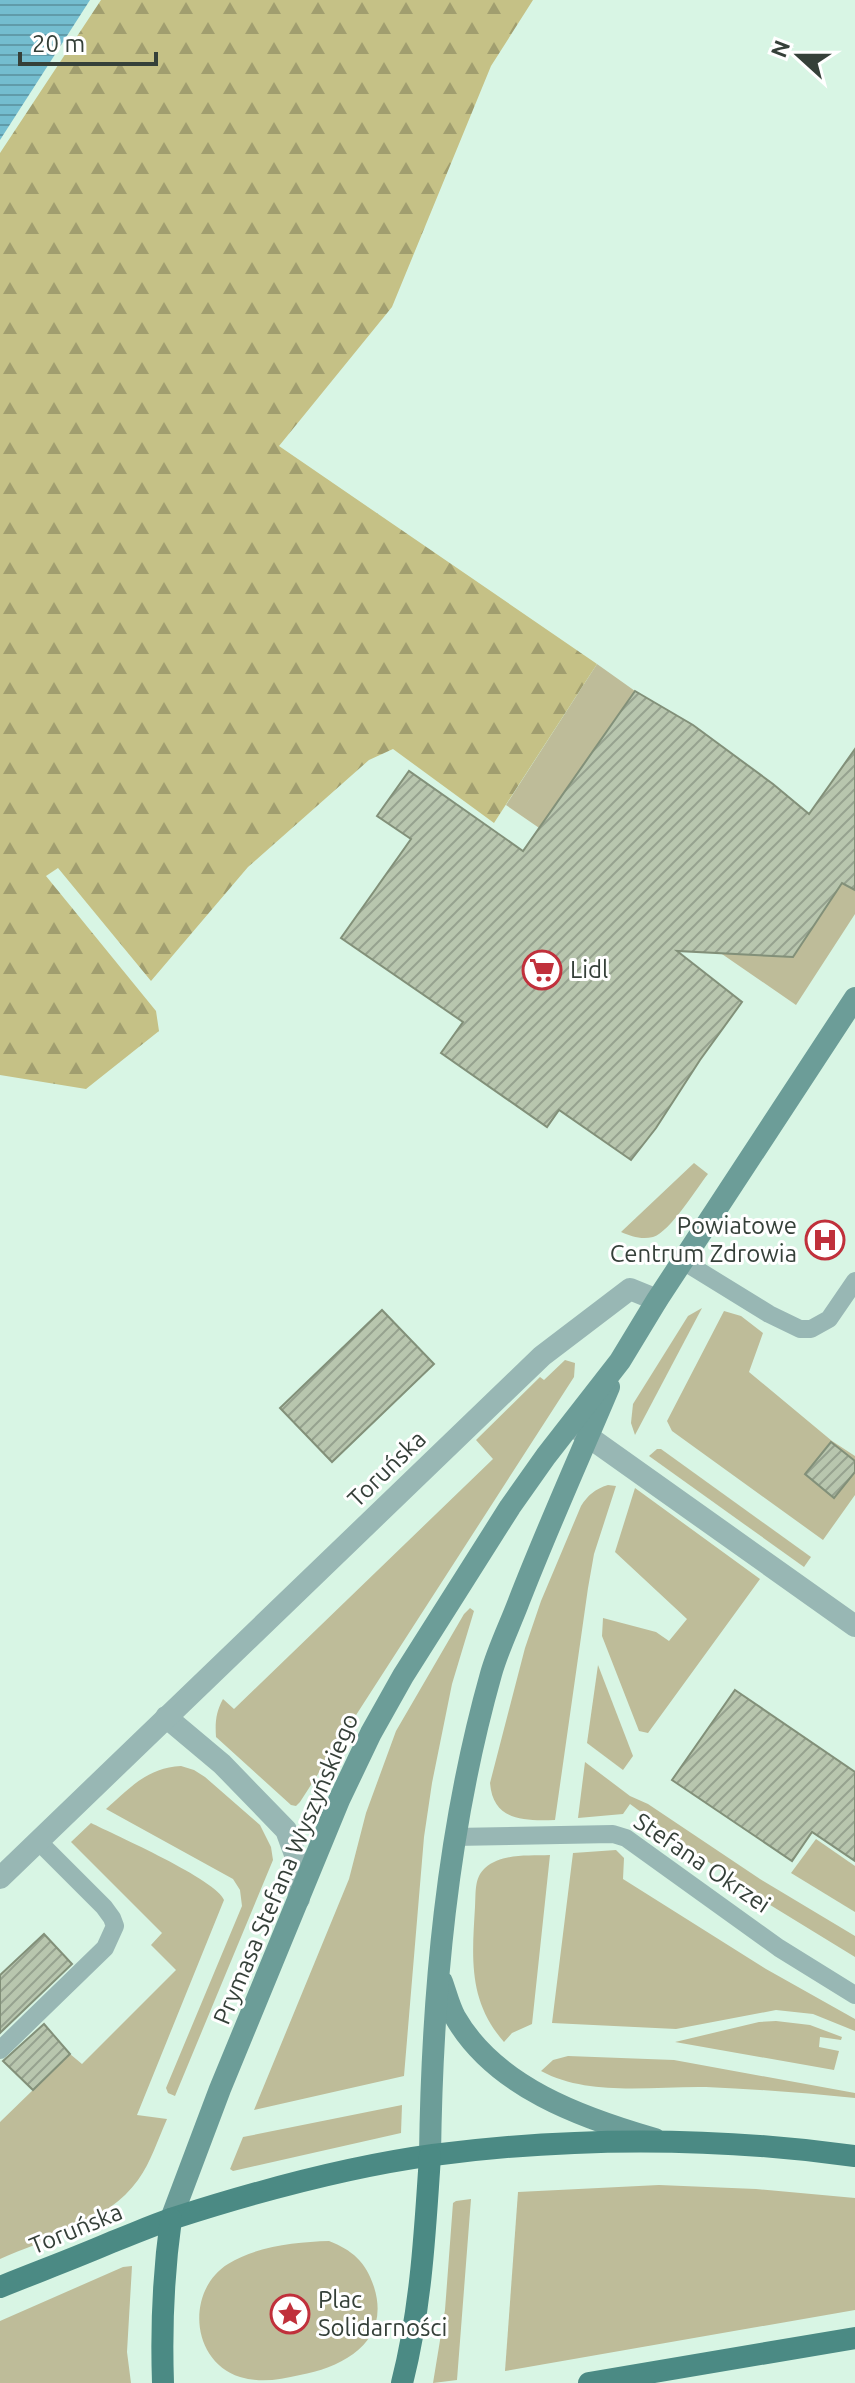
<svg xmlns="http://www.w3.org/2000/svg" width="855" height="2383" viewBox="0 0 855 2383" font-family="Ubuntu,sans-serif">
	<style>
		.grass { fill: #bebc99 }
		.forest { fill: url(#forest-firs) }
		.water { fill: url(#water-rules) }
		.building { fill: url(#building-hatch); stroke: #829079; stroke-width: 2 }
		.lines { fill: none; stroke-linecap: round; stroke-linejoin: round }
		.service { stroke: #98b7b4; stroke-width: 18 }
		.minor { stroke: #98b7b4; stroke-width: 22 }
		.secondary { stroke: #6c9d98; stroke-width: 22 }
		.primary { stroke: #4b8a84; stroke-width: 22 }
		.labels { text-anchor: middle; stroke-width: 6; stroke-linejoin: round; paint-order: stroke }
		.poi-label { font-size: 24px; fill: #354039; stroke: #fff; text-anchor: start }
		.street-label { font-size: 24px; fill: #354039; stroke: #fff }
	</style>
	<defs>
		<pattern id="forest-firs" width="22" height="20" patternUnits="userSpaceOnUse" patternTransform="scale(2)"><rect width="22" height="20" fill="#c5c186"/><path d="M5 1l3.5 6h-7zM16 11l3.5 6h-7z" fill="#a19e6f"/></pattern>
		<pattern id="water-rules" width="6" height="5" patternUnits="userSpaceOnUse" patternTransform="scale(2)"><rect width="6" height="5" fill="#74bdcf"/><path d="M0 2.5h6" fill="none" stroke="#609ba9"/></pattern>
		<pattern id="building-hatch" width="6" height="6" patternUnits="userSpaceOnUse" patternTransform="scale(2)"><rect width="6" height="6" fill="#b8c6ae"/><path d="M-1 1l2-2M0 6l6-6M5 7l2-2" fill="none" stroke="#96a28f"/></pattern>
	</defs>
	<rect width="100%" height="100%" fill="#d8f5e4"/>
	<g class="grass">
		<path d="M597 664 635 691 693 725 773 784 819 821 855 846V914L796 1005 506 805Z"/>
		<path d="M694 1163 708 1174C696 1189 670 1232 653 1237 641 1240 631 1236 621 1232Z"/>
		<path d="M702 1308 635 1435 631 1423 633 1404 688 1316Z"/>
		<path d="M724 1311 741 1316 763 1333 749 1372 832 1441 855 1456V1495L823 1540 672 1431 667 1421Z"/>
		<path d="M565 1360 575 1363 574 1377 300 1802 296 1806 291 1805 216 1737C215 1722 216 1712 223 1699L234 1709 493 1459 476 1440 540 1377 544 1380Z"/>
		<path d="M657 1449H661L811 1557 804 1567 649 1456Z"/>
		<path d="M608 1485 616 1486 594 1554 588 1588 555 1820C524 1821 493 1821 490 1783L525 1648 541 1601 581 1506C588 1495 595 1489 608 1485Z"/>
		<path d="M635 1488 760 1579 648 1733 639 1731 602 1636 603 1618 656 1632 669 1641 687 1619 615 1552Z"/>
		<path d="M470 1608 474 1611 452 1684 432 1783 424 1837 404 2076 254 2110 349 1879 366 1813 396 1731 464 1614Z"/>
		<path d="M598 1665 633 1756 623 1770 587 1743Z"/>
		<path d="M585 1762 630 1796 648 1804 760 1879 855 1936V1957L752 1894 630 1804 623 1814 578 1818Z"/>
		<path d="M181 1766 194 1770 205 1777 260 1825 271 1847 273 1860 175 2096 168 2093 166 2088 242 1906 240 1890 233 1879 106 1809C131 1787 147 1768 181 1766Z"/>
		<path d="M91 1823C115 1835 217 1880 224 1900L137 2115 167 2119C158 2139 151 2162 138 2180 108 2222 45 2239 0 2259V2122L70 2054 82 2064 176 1970 151 1945 162 1933 71 1842Z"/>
		<path d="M816 1839 855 1866V1912L791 1873Z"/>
		<path d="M616 1850 624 1858 623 1879 766 1969 855 2019V2031L813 2014 776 2010 676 2029 552 2023 573 1853Z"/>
		<path d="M550 1855 532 2024 512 2033 504 2042C468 2001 472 1958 475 1907 476 1892 474 1878 485 1868 502 1853 528 1856 550 1855Z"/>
		<path d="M776 2021 810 2025 842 2037 841 2040 820 2037 819 2047 839 2051 834 2070 675 2042 759 2022Z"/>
		<path d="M568 2056 674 2060 855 2093V2098C805 2093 756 2089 706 2087 654 2086 589 2097 541 2071L553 2060Z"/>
		<path d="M402 2105 401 2133 233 2171 230 2169 243 2137Z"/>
		<path d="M659 2185 756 2189 855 2198V2310L505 2371 518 2192Z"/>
		<path d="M471 2199 457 2380 433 2383 445 2310 453 2203 456 2201Z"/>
		<path d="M329 2241C352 2250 366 2262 374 2287 391 2341 345 2367 300 2375 279 2380 260 2383 240 2377 190 2361 186 2290 228 2264 257 2246 296 2242 329 2241Z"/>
		<path d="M132 2266 127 2352 131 2383H0V2321L123 2267Z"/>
	</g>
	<path class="forest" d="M101 0H533L491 66 392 307 279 446 597 664 494 823 393 749 369 760 248 867 151 981 58 868 46 876 156 1011 159 1031 86 1089 0 1075V153Z"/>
	<path class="water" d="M0 0H90L0 140Z"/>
	<g class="building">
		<path d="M635 691 693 725 773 784 809 814 855 749V890L842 883 793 957 677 951 742 1002 700 1060 656 1128 631 1160 559 1110 547 1127 441 1053 463 1022 341 938 411 839 377 816 409 771 523 851Z"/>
		<path d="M382 1310 434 1364 332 1462 280 1408Z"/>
		<path d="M831 1442 855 1461V1472L834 1498 805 1474Z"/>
		<path d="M735 1690 855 1772V1861L812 1832 792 1861 672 1780Z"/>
		<path d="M44 1934 72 1964 0 2033V1975Z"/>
		<path d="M44 2024 70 2054 33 2090 3 2061Z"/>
	</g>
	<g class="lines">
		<g class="service">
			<path d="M683 1261 769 1314 800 1329H811L829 1319 855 1281"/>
			<path d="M454 1837 613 1834 626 1838 779 1948 855 1995"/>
			<path d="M0 2050 105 1948 115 1926 112 1918 104 1907 39 1842"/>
		</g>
		<g class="minor">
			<path d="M572 1425 855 1626"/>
			<path d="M166 1717 222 1764 286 1830 297 1860 299 1899"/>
			<path d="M0 1878 542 1356 630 1289 657 1300"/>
		</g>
		<g class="secondary">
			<path d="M442 1982C446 1993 449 2006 455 2017 495 2087 582 2118 655 2139"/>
			<path d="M430 2156C432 1994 447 1830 491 1674 498 1649 510 1625 519 1601 547 1529 579 1458 609 1387"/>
			<path d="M171 2219 220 2089 339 1800 371 1733 403 1676 510 1507 546 1456 620 1361 657 1300 855 998"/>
		</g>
		<g class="primary">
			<path d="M0 2287C37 2272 75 2258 112 2242 133 2234 153 2225 174 2218 258 2191 345 2167 433 2155 571 2137 716 2137 855 2156"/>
			<path d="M163 2383C161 2325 163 2276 171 2219"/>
			<path d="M402 2383C421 2309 425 2232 430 2156"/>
			<path d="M589 2383 855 2338"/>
		</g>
	</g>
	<defs>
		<symbol id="supermarket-ring" viewBox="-11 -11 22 22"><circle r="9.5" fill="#fff" stroke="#c0303b" stroke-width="1.5"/><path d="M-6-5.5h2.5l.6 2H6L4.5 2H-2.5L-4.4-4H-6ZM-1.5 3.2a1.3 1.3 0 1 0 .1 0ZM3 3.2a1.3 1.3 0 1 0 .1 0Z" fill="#c0303b"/></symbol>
		<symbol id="hospital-ring" viewBox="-11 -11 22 22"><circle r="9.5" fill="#fff" stroke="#c0303b" stroke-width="1.5"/><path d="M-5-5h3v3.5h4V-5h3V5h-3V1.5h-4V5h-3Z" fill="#c0303b"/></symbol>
		<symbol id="sight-ring" viewBox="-11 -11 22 22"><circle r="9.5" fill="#fff" stroke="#c0303b" stroke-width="1.5"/><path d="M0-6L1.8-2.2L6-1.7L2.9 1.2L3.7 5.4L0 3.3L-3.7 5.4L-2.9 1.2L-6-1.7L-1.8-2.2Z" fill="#c0303b"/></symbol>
	</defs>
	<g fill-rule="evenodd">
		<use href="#supermarket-ring" x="520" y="948" width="44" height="44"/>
		<use href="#hospital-ring" x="803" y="1218" width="44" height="44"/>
		<use href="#sight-ring" x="268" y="2292" width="44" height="44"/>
	</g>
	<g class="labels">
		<g class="poi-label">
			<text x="570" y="978">Lidl</text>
			<text x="797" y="1234" text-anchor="end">Powiatowe<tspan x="797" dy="28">Centrum Zdrowia</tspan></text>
			<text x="318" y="2308">Plac<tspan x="318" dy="28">Solidarności</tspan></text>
		</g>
		<g class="street-label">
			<text transform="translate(387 1469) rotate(-44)" y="8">Toruńska</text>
			<text transform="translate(702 1863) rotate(34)" y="8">Stefana Okrzei</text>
			<text transform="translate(286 1869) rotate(-67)" y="8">Prymasa Stefana Wyszyńskiego</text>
			<text transform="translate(76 2229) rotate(-22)" y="8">Toruńska</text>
		</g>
	</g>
	<g transform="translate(799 56) rotate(291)" stroke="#ffffff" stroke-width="6" paint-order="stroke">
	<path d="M0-6L14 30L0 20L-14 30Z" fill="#354039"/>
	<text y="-12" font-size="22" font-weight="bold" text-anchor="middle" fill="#354039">N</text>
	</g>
	<path d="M20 52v12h136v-12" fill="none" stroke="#354039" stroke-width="4"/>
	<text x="32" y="52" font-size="24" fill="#354039" stroke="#ffffff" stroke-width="6" paint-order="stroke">20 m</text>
</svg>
